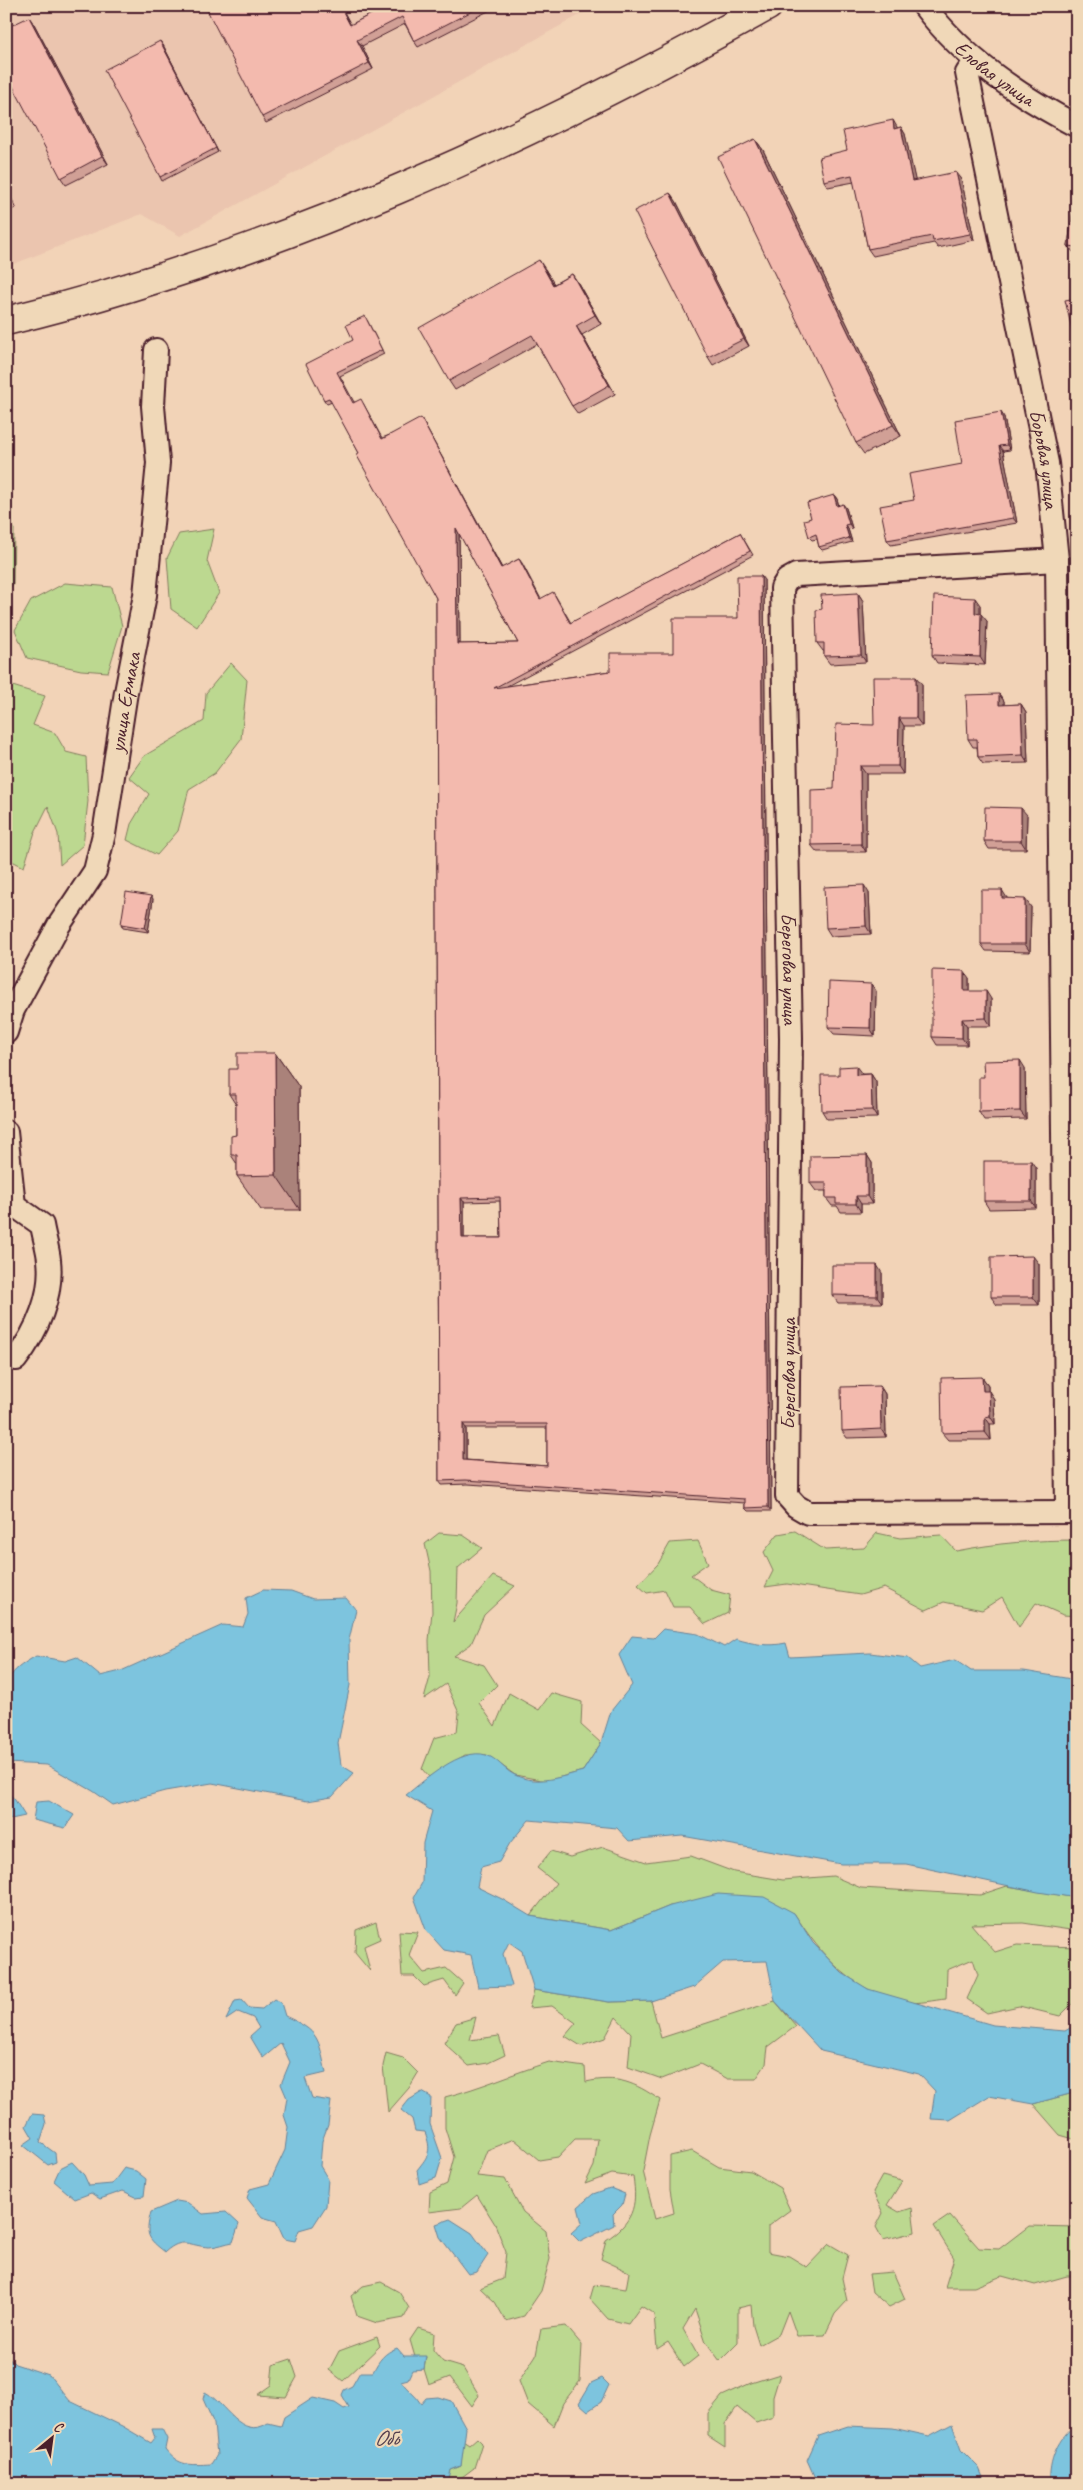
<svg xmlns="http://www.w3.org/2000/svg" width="1083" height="2490" viewBox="0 0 1083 2490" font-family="Caveat,sans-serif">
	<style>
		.built { fill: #ebc5af }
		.green { fill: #bcd890; stroke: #837c5e }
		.water { fill: #7dc4de; stroke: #698296 }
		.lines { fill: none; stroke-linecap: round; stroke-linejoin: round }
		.minor-casing { stroke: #4a1f2b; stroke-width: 26 }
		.tertiary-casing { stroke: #4a1f2b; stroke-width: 31 }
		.minor { stroke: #f0d8b8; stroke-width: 22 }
		.tertiary { stroke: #f0d8b8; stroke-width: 28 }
		.wall { fill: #d1a096; stroke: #4a1f2b; fill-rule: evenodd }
		.shaded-wall { fill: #aa827a; stroke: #4a1f2b }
		.building { fill: #f3baae; stroke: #4a1f2b; fill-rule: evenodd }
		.labels { text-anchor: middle; stroke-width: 4.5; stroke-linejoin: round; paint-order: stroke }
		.street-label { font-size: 21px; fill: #4a1f2b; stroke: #f0d8b8 }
		.water-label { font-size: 22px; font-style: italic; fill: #54404f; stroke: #f0d8b8 }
	</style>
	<rect width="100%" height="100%" fill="#f2d3b7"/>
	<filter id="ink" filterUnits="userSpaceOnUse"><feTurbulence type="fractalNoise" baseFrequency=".02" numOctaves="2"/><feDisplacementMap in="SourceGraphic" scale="10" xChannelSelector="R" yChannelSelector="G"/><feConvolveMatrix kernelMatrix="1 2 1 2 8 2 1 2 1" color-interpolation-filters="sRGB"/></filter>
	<g filter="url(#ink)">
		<path class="built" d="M6 6H596L180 236 142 214 6 267Z"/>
		<g class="green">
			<path d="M6 522 14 528 13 584 6 595Z"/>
			<path d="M214 529 207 561 219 593 197 627 171 609 167 558 179 534Z"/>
			<path d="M65 583 112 587 122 626 108 672 81 670 27 658 15 630 31 601Z"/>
			<path d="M231 663 247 680 241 739 215 773 189 789 178 831 157 855 127 840 131 824 149 794 129 777 144 756 204 721 206 693Z"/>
			<path d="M6 684 45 696 33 725 55 733 66 752 86 757 88 801 83 845 60 865 58 834 48 806 35 832 24 867 6 858Z"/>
			<path d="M795 1531 825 1550 864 1548 877 1533 900 1538 941 1535 956 1551C996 1543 1036 1540 1077 1540V1616L1063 1615 1036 1603 1019 1627 1002 1597 982 1610 944 1602 926 1610 884 1588 860 1595 787 1584 765 1587 773 1571 764 1552 778 1534Z"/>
			<path d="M439 1533 463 1535 482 1548 458 1568 457 1603 453 1622 493 1576 515 1586 484 1615 471 1644 454 1656 484 1665 497 1685 479 1703 495 1726 509 1693 539 1710 551 1693 582 1702 581 1725 601 1743 583 1771 546 1781 515 1775 487 1755H465L429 1777 422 1769 434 1738 457 1732 459 1713 446 1684 424 1699 430 1677 429 1640 432 1612 431 1571 425 1544Z"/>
			<path d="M698 1541 708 1563 691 1575 711 1590 730 1595 728 1613 705 1624 690 1607H673L665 1590 647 1593 638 1585 658 1564 670 1543Z"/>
			<path d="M603 1847 646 1862 691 1856 734 1872 783 1880 833 1876 861 1888 980 1895 1007 1886 1077 1898V1931L1023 1923 971 1924 995 1952 1017 1945 1077 1947V1999L1060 2016 1019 2006 987 2013 967 1999 978 1975 973 1959 947 1970 946 1999C934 2000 919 2004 908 2002 853 1993 822 1957 794 1913L670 1906 611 1930 530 1916 556 1883 537 1868 551 1851 570 1857Z"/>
			<path d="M376 1922 380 1939 364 1946 370 1971 355 1953 356 1930Z"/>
			<path d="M399 1931 418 1932 409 1955 424 1973 446 1968 463 1983 455 1995 444 1980 424 1986 414 1976H402Z"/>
			<path d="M534 1990 609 2002 651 2001 661 2038 775 2001 796 2026 768 2047 766 2064 756 2079H728L700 2064 662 2079 628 2067 631 2033 616 2017 605 2038 581 2046 565 2036 576 2023 552 2006 529 2008Z"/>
			<path d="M476 2017 470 2040 499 2036 505 2055 488 2063 469 2066 444 2043 456 2023Z"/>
			<path d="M386 2053 403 2058 418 2073 409 2088 388 2112 383 2066Z"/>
			<path d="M549 2062 585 2067 586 2082C617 2075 634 2082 660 2100L650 2135 643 2171 655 2219 674 2213 670 2189V2156L692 2151 719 2167 751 2171 780 2188 790 2210 768 2226V2252L789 2256 807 2267 829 2244 848 2255 842 2278 847 2301 835 2314 825 2335 797 2336 788 2311 779 2334 759 2345 753 2326 751 2305 738 2308V2343L720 2361 706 2342 695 2309 683 2329 698 2356 684 2367 668 2342 657 2349 654 2314 641 2306 628 2324 608 2319 590 2299 594 2285 626 2289 629 2272 601 2259 606 2240C632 2223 638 2207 633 2177L612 2174 585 2184 594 2166 598 2139H575L558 2157 539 2160 514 2139 487 2150 477 2176 505 2179 523 2212 546 2231 550 2259 541 2291 524 2316 506 2321 495 2302 480 2288 503 2279 506 2252 495 2224 477 2195 461 2208 429 2212 430 2192 447 2184 454 2157 445 2128V2097C480 2088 514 2073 549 2062Z"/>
			<path d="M1077 2092V2140L1060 2135 1033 2104Z"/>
			<path d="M882 2176 902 2181 887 2205 899 2212 912 2208 915 2232 883 2240 876 2227 883 2213 873 2192Z"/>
			<path d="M950 2215 979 2248 999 2249 1029 2226 1077 2227V2276H1067L1035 2285 1002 2276 974 2287H945L954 2258 934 2226Z"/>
			<path d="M893 2272 905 2299 889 2307 872 2292 869 2274Z"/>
			<path d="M381 2282 399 2292 409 2308 404 2318 377 2323 357 2316 351 2296 363 2286Z"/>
			<path d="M566 2326 582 2345 580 2381 563 2403 554 2426 528 2404 519 2381 536 2355 541 2329Z"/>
			<path d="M418 2328 434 2333 433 2350 443 2362 463 2368 479 2395 472 2406 450 2377 429 2385 424 2369 426 2357H415L410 2340Z"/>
			<path d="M377 2337 380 2346 343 2381 329 2370 339 2351Z"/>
			<path d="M291 2359 297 2377 286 2397 257 2395 271 2385 273 2365Z"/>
			<path d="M780 2374 773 2397V2417L756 2423 737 2407 725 2424V2447L708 2436V2413L722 2396 751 2383Z"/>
			<path d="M477 2438 482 2443 474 2468 458 2480 456 2484H437L451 2470 461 2466 463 2441 469 2445Z"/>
		</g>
		<g class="water">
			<path d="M263 1590 291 1591 313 1599 346 1598 356 1610 349 1640 350 1685 338 1743 341 1765 354 1773 332 1797 307 1801 212 1783 165 1791 113 1805 93 1791 47 1765 6 1763V1714L11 1706C0 1678 14 1669 36 1656L65 1661 77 1657 100 1676 121 1671 223 1625 243 1627 248 1614 246 1598Z"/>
			<path d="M663 1629 698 1634 724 1647 736 1639C753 1644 768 1647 786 1643L790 1657 870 1653 908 1658 920 1668 955 1660 971 1671H1024L1077 1680V1898L1038 1892 906 1864H841L682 1836 629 1841 617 1828 529 1820 510 1843 499 1862 481 1867 477 1887 502 1899 530 1916 611 1930 670 1906 718 1894 764 1897 794 1913 813 1943 842 1973 868 1989 993 2025 1065 2031 1077 2024V2092L1033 2104 989 2096 950 2120 931 2119 935 2091 919 2074 821 2051 775 2001 767 1961 723 1962 694 1987 651 2001 609 2002 534 1990 522 1951 509 1942 503 1954 512 1986 478 1987 471 1955 444 1950 426 1930 414 1897 422 1883 423 1843 432 1811 406 1795C425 1780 461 1747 486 1755 497 1758 505 1771 515 1775 537 1786 560 1777 583 1771L601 1743 611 1711 632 1685 619 1655 632 1636 654 1638Z"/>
			<path d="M6 1790 15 1800 25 1816 11 1819 6 1817Z"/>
			<path d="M49 1801 74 1815 65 1828 33 1820 36 1802Z"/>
			<path d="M274 1999 281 2003 285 2016C320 2032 318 2037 326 2073L305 2078 312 2098 331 2101 328 2125 322 2141 320 2166 328 2179 326 2206 313 2226 299 2230 295 2241 284 2239 276 2221 262 2217 247 2198 250 2189 269 2184 285 2150 288 2127 284 2115 287 2098 281 2084 290 2062 281 2043 263 2058 250 2036 259 2028 253 2018 238 2012 226 2020 235 2001 242 2000 249 2008 262 2009Z"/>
			<path d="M422 2092 431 2097 430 2124 442 2158 436 2178 419 2184 417 2170C429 2155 432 2151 425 2132L415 2131 412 2119 401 2110 409 2100Z"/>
			<path d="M32 2114 44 2115 46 2124 40 2142 55 2153 56 2162 48 2165 23 2145 33 2138 26 2126Z"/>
			<path d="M72 2162 84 2175 89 2186 112 2184 124 2168 136 2171 146 2179 144 2196 136 2197 123 2191 100 2199 91 2193 75 2199 54 2181 60 2168Z"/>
			<path d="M610 2188 625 2194 622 2205 613 2214 614 2225 580 2242 571 2233 582 2223 578 2207 593 2194Z"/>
			<path d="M177 2201 188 2203 203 2214 226 2212 239 2224 233 2242C226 2243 217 2247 209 2247 189 2246 183 2236 165 2252 147 2238 145 2235 151 2212Z"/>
			<path d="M450 2219 472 2233 488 2255 477 2272 468 2274 440 2237 436 2224Z"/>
			<path d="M397 2348 404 2356H426L424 2369 412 2370 408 2379 401 2381C407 2390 416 2395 421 2404L426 2398 438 2397 451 2401 466 2428 461 2466 451 2470 448 2483 388 2484 354 2479 341 2484H6V2356L15 2364 49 2375 70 2401 122 2426 151 2443 155 2438 152 2429H162L167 2439 165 2449C179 2467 190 2465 211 2464L217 2455 214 2424 203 2399 205 2392C225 2402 241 2441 268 2423L281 2426 284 2417 313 2398 335 2403 344 2409 349 2407 342 2395 344 2390 352 2386 360 2372H373C379 2360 384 2353 397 2348Z"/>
			<path d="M602 2378 609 2385 601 2402 588 2411 579 2403 591 2383Z"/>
			<path d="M952 2424 961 2450 979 2468 985 2482 979 2484H813L815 2478 807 2460 818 2436 848 2426 893 2428 929 2436Z"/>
			<path d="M1077 2424V2484H1050C1048 2461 1058 2437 1077 2424Z"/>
		</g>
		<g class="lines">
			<defs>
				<g id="minor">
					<path id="s1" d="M924 6C964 59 1019 96 1077 126"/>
					<path id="s2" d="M976 61 967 73 1047 463 1057 560 1067 1512"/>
					<path id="s3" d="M1057 560 796 575 787 580 782 588 791 1038 787 1496 796 1506 808 1513 1077 1512"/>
					<path id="s4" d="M6 1032 13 1010 59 925 95 871 104 834 126 692 145 595 158 463 153 406 156 350"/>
					<path d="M6 1132 14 1205 42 1225C44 1237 48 1249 49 1260 53 1295 37 1332 16 1359L6 1357"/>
				</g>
				<path id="tertiary" d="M6 321C274 256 528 140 768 6"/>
			</defs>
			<use href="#minor" class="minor-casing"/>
			<use href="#tertiary" class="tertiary-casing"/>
			<use href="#minor" class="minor"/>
			<use href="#tertiary" class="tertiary"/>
		</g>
		<g class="wall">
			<path d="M387 6H498L418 47 414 41 405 24 362 46 373 69 266 123 262 117 350 25Z"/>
			<path d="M34 24 108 164 66 185 61 178Z"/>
			<path d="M163 45 218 152 162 181 160 177Z"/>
			<path d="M897 127V128L901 127 905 134 915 181 961 178 974 240 938 248 934 243 873 256 868 249 854 182 828 187 824 181 847 150Z"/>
			<path d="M755 139 763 150 901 436 864 454 856 443Z"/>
			<path d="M1077 180V254L1074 253 1068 246Z"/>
			<path d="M6 187 16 208 6 212Z"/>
			<path d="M670 193 676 201 749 346 713 365 708 357Z"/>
			<path d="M545 269 554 284 572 274 578 283 601 324 582 335 615 394 578 414 572 406 537 344 455 390 449 381Z"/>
			<path d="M367 320 384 354 340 376 354 402 363 403 382 438 423 422 502 568 519 559 540 599 555 595 571 623 740 533 753 555 507 686 610 671 673 653 738 618 764 580 771 1511H748L745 1508V1503L468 1484 442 1485 439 1481 436 598 332 402 327 404 324 400 353 340ZM459 533 518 643 460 644ZM500 1201 501 1238H464V1202ZM466 1428H547V1466L466 1460Z"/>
			<path d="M1004 417 1010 450 1003 451 1017 523 891 545 887 540 914 500 962 464Z"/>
			<path d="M834 495 837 499 839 506 846 508 852 528 848 529 852 542 822 550 819 547 817 539 812 540 809 537 811 518Z"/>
			<path d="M858 593 863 601 866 662 830 664 824 656V651H823L817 643 822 609Z"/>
			<path d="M980 605V614L987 621 985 665 937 663 932 655Z"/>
			<path d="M922 684V726H904L903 774H866V852H817L811 845 834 789 874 725Z"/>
			<path d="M999 694 1004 701V705L1021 704 1026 712 1028 763 983 764 978 757 977 747H973L968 739Z"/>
			<path d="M1027 815 1026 849H989L984 841Z"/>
			<path d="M869 893 871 934 831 936 826 928Z"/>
			<path d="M151 896 153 899 148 932 123 928 121 924Z"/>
			<path d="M1007 898 1031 907 1030 952 986 951 981 944Z"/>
			<path d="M969 978V991L991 999V1026H967V1045H937L932 1037Z"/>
			<path d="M871 984 876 991 875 1036 834 1034 828 1027Z"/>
			<path d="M275 1053 299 1087 300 1210H261L237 1176V1164L231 1155 236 1135V1105L229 1094 237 1069Z"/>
			<path d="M1025 1068 1026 1119 984 1120 979 1112 984 1077Z"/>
			<path d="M862 1074H871L876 1082 877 1118 827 1119 822 1111Z"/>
			<path d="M867 1155 872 1163V1204H861V1212H841L837 1206H832L826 1198V1191H816L810 1183Z"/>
			<path d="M1036 1168V1208L989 1209 984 1201Z"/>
			<path d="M1039 1264V1305H997L991 1297Z"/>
			<path d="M882 1273V1303H838L832 1295Z"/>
			<path d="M982 1377 988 1385V1391L994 1399 995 1424H990L991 1440H948L942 1433Z"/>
			<path d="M880 1386 885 1394 886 1437 847 1438 842 1431Z"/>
		</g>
		<g class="shaded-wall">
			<path d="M340 6H341L354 31 350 25Z"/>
			<path d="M29 17 34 24 108 164 102 156Z"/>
			<path d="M357 40 362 46 373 69 369 63Z"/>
			<path d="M160 41 163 45 218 152 216 148Z"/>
			<path d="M893 120 897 127 899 135 894 129Z"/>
			<path d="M901 127 905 134 917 188 912 181Z"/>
			<path d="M755 139 763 150 901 436 893 425Z"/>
			<path d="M956 172 961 178 974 240 970 234Z"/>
			<path d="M6 187 16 208 13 204 6 189Z"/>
			<path d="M670 193 676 201 749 346 744 339Z"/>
			<path d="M539 260 545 269 559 293 553 285Z"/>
			<path d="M572 274 578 283 601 324 595 315Z"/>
			<path d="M576 326 582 335 615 394 609 385Z"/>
			<path d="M1001 412 1004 417 1010 450 1007 445Z"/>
			<path d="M421 418 423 422 504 572 501 568Z"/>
			<path d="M999 446 1003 451 1017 523 1013 518Z"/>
			<path d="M834 495 837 499 840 510 837 506Z"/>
			<path d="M843 504 846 508 852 528 849 524Z"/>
			<path d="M845 525 848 529 852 542 849 538Z"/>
			<path d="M456 528 459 531 460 648 457 644Z"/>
			<path d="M519 559 522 563 543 603 540 599Z"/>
			<path d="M761 576 764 580 771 1511 768 1507Z"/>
			<path d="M858 593 863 601 866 662 861 655Z"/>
			<path d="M975 598 980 605V621L975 613Z"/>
			<path d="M981 614 987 621 985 665 980 657Z"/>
			<path d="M916 677 922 684V726L916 718Z"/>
			<path d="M999 694 1004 701V713L999 705Z"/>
			<path d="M1021 704 1026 712 1028 763 1023 755Z"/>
			<path d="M899 718 904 726 903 774 898 766Z"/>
			<path d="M860 766 866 774V852L861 844Z"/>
			<path d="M1021 808 1027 815 1026 849 1021 841Z"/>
			<path d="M864 885 869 893 871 934 866 926Z"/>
			<path d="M1002 890 1007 898V906L1002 898Z"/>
			<path d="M151 896 153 899 148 932 145 928Z"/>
			<path d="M1025 899 1031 907 1030 952 1025 944Z"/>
			<path d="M964 971 969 978V999L964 991Z"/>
			<path d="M871 984 876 991 875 1036 870 1028Z"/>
			<path d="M986 991 991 999V1026L986 1018Z"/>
			<path d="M962 1019 967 1026V1045L962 1038Z"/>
			<path d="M275 1053 299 1087 300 1210 276 1175Z"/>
			<path d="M1020 1060 1025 1068 1026 1119 1020 1111Z"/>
			<path d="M856 1066 862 1074V1082L856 1075Z"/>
			<path d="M871 1074 876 1082 877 1118 872 1110Z"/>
			<path d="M867 1155 872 1163V1204L867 1196Z"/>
			<path d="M1031 1161 1036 1168V1208L1031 1201Z"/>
			<path d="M856 1196 861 1204V1212L856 1204Z"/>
			<path d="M461 1198 464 1202V1242L462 1238Z"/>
			<path d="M1033 1256 1039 1264V1305L1033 1297Z"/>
			<path d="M877 1265 882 1273V1303L877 1296Z"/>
			<path d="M982 1377 988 1385V1399L983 1391Z"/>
			<path d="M880 1386 885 1394 886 1437 881 1429Z"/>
			<path d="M989 1391 994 1399 995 1424 990 1416Z"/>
			<path d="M985 1417 990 1424 991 1440 985 1432Z"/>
			<path d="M463 1424 466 1428V1464L463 1460Z"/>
		</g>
		<g class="building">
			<path d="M205 6H340L350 25 387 6H482L414 41 402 17 357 40 369 63 262 117Z"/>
			<path d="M29 17 102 156 61 178 6 73V28Z"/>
			<path d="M160 41 216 148 160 177 104 70Z"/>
			<path d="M893 120 894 129 901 127 912 181 956 172 970 234 933 241 932 236 868 249 852 175 824 181 819 157 847 150 843 131Z"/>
			<path d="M755 139 893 425 856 443 718 157Z"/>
			<path d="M1077 180V247L1068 246Z"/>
			<path d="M6 189 13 204 6 207Z"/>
			<path d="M670 193 744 339 708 357 634 211Z"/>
			<path d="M539 260 553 285 572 274 595 315 576 326 609 385 572 406 532 335 449 381 419 328Z"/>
			<path d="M1077 298V351L1065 300Z"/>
			<path d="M365 316 382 350 337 372 353 403 361 399 382 439 421 418 501 568 519 559 540 599 553 592 570 623 740 533 750 551 494 688 610 671V653H673V618H738L737 576H761L768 1507 745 1508V1499L466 1480 439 1481 436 598 356 454 359 453 329 398 324 400 306 364 353 340 346 325ZM456 528 518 643 457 644ZM500 1197 501 1238H462L461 1198ZM463 1424H547V1466L463 1460Z"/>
			<path d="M1001 412 1007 445 999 446 1013 518 887 540 880 506 914 500 909 474 962 464 955 420Z"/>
			<path d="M834 495 837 506 843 504 849 524 845 525 849 538 819 547 816 534 809 537 804 520 811 518 807 503Z"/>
			<path d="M858 593 861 655 824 656V643H817L816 610 822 609 821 595Z"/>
			<path d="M934 596 975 598V613L981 614 980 657 932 655Z"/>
			<path d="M873 677H916V718H899L898 766H860L861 844 811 845V790L834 789 836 724 874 725Z"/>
			<path d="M999 694V705L1021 704 1023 755 978 757 977 739H968L966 695Z"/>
			<path d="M985 807 1021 808V841H984Z"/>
			<path d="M864 885 866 926 826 928 824 887Z"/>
			<path d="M981 890H1002V898L1025 899V944H981Z"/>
			<path d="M126 892 151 896 145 928 121 924Z"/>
			<path d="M932 970 964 971V991H986V1018L962 1019V1038L932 1037Z"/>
			<path d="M829 982 871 984 870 1028 828 1027Z"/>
			<path d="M237 1053H275L276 1175 237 1176V1155H231V1136L236 1135V1094H229V1069H237Z"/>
			<path d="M1020 1060V1111L979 1112V1077H984L983 1061Z"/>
			<path d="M856 1066V1075L871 1074 872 1110 822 1111 821 1075H839V1067Z"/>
			<path d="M867 1155V1196H856V1204H836V1198H826V1183H810V1156Z"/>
			<rect x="984" y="1161" width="47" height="40"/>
			<path d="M1033 1256V1297H991V1257Z"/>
			<path d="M832 1265H877V1296L832 1295Z"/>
			<path d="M982 1377 983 1391H989L990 1416 985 1417V1432L942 1433 941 1378Z"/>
			<path d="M880 1386 881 1429 842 1431 841 1387Z"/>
		</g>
	</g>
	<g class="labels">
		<g class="street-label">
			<text dy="7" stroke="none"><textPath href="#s1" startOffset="98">Еловая улица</textPath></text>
			<text dy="7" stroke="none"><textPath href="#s2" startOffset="409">Боровая улица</textPath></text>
			<text dy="7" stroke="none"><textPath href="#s4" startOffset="356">улица Ермака</textPath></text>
			<text dy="7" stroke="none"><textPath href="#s3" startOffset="662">Береговая улица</textPath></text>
			<text transform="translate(788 1374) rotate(-90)" y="7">Береговая улица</text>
		</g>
		<g class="water-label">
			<text x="386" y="2445">Обь</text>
		</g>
	</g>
	<rect width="1083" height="2490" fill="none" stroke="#f0d8b8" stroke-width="25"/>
	<rect x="12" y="12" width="1058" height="2465" fill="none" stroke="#4a1f2b" stroke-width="2" filter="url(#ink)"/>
	<g transform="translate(52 2438) rotate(29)" stroke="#f0d8b8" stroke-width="4" paint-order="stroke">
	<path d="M0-4L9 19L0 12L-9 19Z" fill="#4a1f2b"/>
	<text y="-8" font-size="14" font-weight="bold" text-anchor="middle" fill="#4a1f2b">С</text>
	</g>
</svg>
